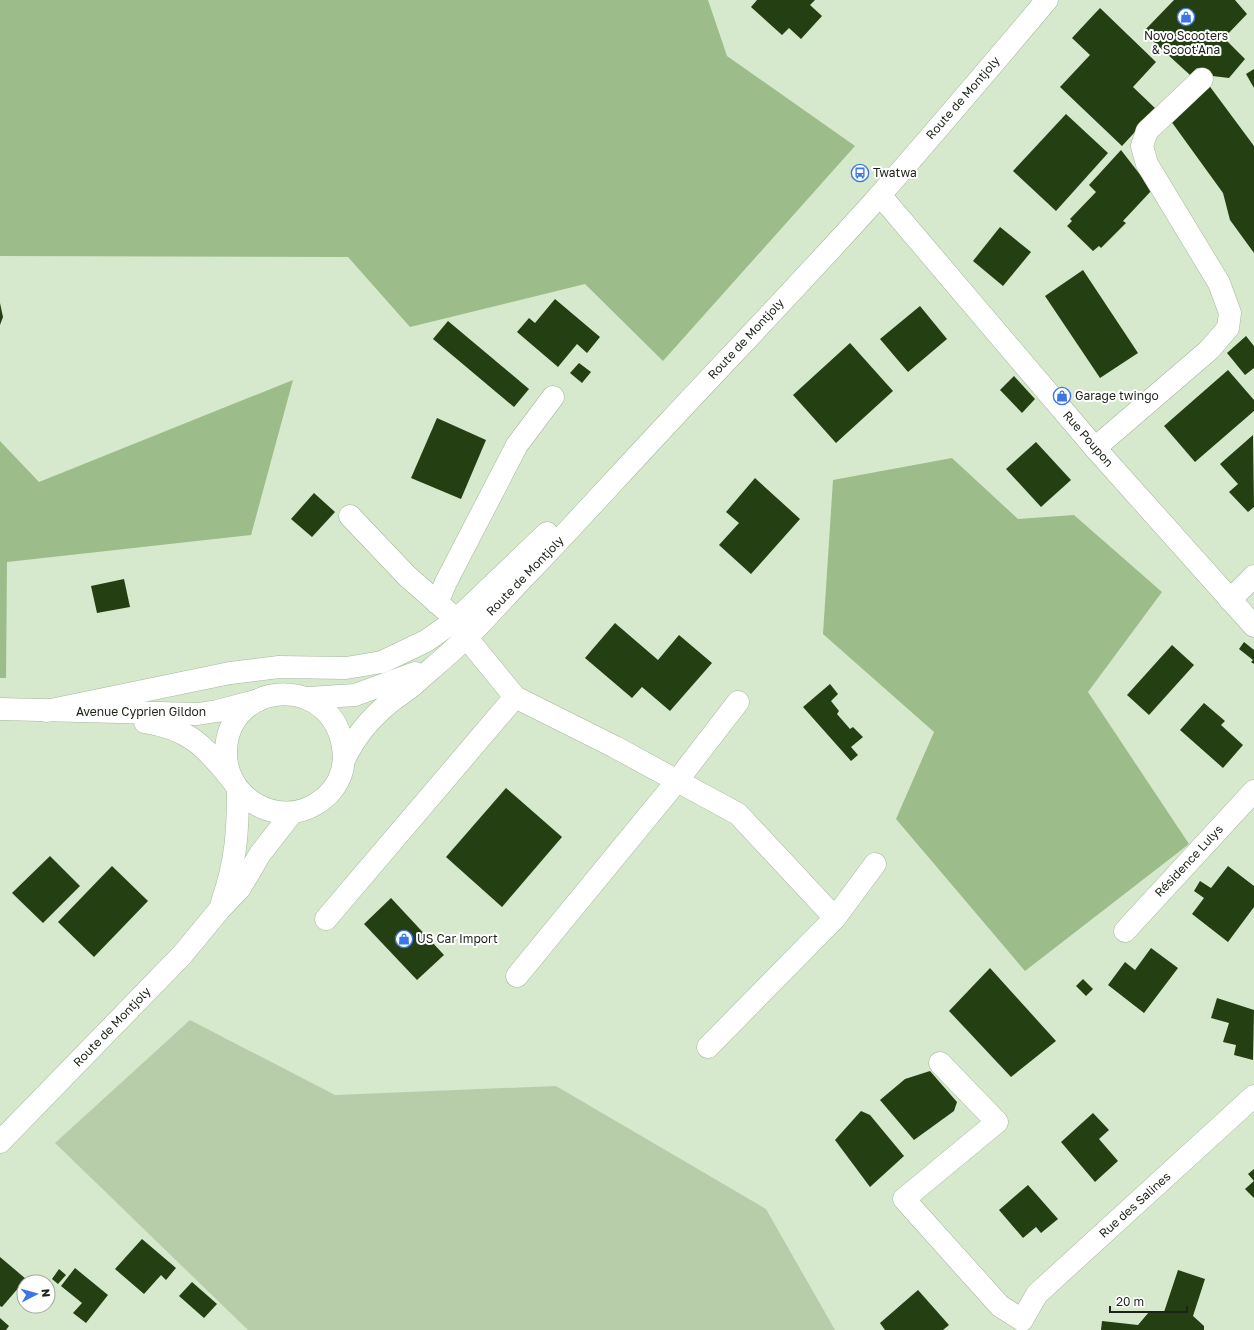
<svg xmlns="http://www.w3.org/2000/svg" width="1254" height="1330" viewBox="0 0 1254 1330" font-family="'Golos Text',sans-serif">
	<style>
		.green { fill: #b7cdaa }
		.forest { fill: #9cbc89 }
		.building { fill: #243f11 }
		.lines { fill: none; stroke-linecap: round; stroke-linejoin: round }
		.minor-casing { stroke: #a5b79c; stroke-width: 23 }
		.major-casing { stroke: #a5b79c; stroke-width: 23 }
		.minor { stroke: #fff; stroke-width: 22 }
		.major { stroke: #fff; stroke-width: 22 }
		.labels { text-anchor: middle; stroke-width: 4; stroke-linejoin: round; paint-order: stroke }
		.poi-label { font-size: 12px; fill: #1b2218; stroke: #fff; text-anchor: start }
		.street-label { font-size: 12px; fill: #1b2218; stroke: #fff }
	</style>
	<rect width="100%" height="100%" fill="#d6e9cd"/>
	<path class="green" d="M190 1020 335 1095 556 1086 766 1209 835 1330H248L55 1143Z"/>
	<g class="forest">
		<path d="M0 0H708L727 56 855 146 663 361 585 284 410 327 348 257 0 256Z"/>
		<path d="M293 380 251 535 7 562 6 678H0V441L39 482Z"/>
		<path d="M952 458 1018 519 1074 515 1162 592 1088 692 1189 844 1025 971 896 819 934 732 823 634 833 480Z"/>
	</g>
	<g class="building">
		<path d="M757 0H815L810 5 822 16 801 39 789 28 782 35 751 7Z"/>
		<path d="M1174 0H1235L1247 14 1224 38 1245 59 1229 78 1204 75 1197 68 1190 75 1143 32Z"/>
		<path d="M1100 8 1156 62 1133 87 1156 109 1122 146 1060 87 1090 55 1072 38Z"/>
		<path d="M1254 69V88L1246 74Z"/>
		<path d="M1208 84 1254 146V253L1230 220 1223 193 1168 117Z"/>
		<path d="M1066 114 1108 153 1056 211 1013 171Z"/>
		<path d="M1121 150 1152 190 1123 221 1126 223 1101 248 1099 246 1093 251 1067 226 1072 221 1070 219 1096 192 1089 185Z"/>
		<path d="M1000 227 1031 252 1003 286 973 261Z"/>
		<path d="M1083 270 1138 353 1100 378 1045 296Z"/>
		<path d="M555 299 600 337 587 353 577 344 558 367 517 332 529 318 535 323Z"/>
		<path d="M0 303 3 317 0 325Z"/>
		<path d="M920 306 947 339 908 372 880 339Z"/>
		<path d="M448 321 529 389 514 407 433 339Z"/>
		<path d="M1246 336 1254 346V368L1245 375 1227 353Z"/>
		<path d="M850 343 893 391 836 443 793 395Z"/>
		<path d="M579 363 591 372 582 383 570 373Z"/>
		<path d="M1228 370 1254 400V411L1195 462 1164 426Z"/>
		<path d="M1014 376 1035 399 1022 413 1000 390Z"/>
		<path d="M437 418 486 440 461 499 411 478Z"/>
		<path d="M1253 435 1254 507 1248 512 1229 492 1238 484 1220 464Z"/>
		<path d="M1036 442 1071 480 1041 507 1006 469Z"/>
		<path d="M755 478 800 519 751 574 719 545 739 523 726 512Z"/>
		<path d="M314 493 335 512 312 537 291 519Z"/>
		<path d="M124 579 130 607 97 613 91 586Z"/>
		<path d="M615 623 658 660 679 635 712 663 670 711 642 687 632 698 585 658Z"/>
		<path d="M1244 642 1254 650V664L1251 662 1253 660 1239 649Z"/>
		<path d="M1172 645 1194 665 1149 715 1127 695Z"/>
		<path d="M830 684 838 694 831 701 839 711 837 714 850 729 853 727 863 737 851 747 858 755 851 761 803 707Z"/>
		<path d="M1204 703 1225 721 1221 725 1243 745 1223 768 1180 730Z"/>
		<path d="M506 788 562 837 502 907 446 857Z"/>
		<path d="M50 856 80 886 43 923 12 893Z"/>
		<path d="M112 866 148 901 94 957 58 922Z"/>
		<path d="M1228 866 1254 886V907L1228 942 1192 914 1204 898 1194 891 1200 881 1211 888Z"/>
		<path d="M391 898 444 955 417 980 364 924Z"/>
		<path d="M1151 948 1178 968 1144 1013 1108 985 1125 962 1135 970Z"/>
		<path d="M990 968 1056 1041 1011 1077 949 1011Z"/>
		<path d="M1083 979 1093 989 1086 996 1076 986Z"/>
		<path d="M1217 998 1254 1010 1253 1060 1234 1055 1236 1045 1223 1042 1229 1023 1211 1018Z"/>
		<path d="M930 1071 957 1102 954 1111 914 1140 880 1100 905 1079Z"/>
		<path d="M861 1111 870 1115 904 1156 870 1187 835 1140Z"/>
		<path d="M1093 1113 1109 1130 1099 1139 1118 1161 1095 1182 1061 1142Z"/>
		<path d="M1254 1169V1198L1245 1189 1254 1181 1248 1174Z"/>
		<path d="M1028 1185 1058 1219 1041 1233 1036 1227 1023 1238 999 1210Z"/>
		<path d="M142 1239 176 1268 166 1280 161 1275 144 1294 115 1269Z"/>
		<path d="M0 1257 26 1279 2 1307 0 1306Z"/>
		<path d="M75 1268 108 1295 86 1323 73 1313 82 1303 61 1286Z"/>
		<path d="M59 1269 66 1275 58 1284 52 1279Z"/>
		<path d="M1178 1270 1205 1279 1193 1316 1204 1326V1330H1101L1102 1321 1138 1325 1149 1312H1164Z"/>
		<path d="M192 1282 217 1304 204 1318 179 1296Z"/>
		<path d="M918 1290 949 1325 943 1330H885L880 1323Z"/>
		<path d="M0 1318 9 1326 6 1330H0Z"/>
	</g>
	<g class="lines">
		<defs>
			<g id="minor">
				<path d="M880 195 1095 448 1254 626"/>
				<path d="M1095 448 1209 350 1228 328 1230 313 1219 283 1147 164 1142 146 1147 131 1202 79"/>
				<path d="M350 516 407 576 448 612"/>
				<path d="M1230 600 1254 576"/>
				<path d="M437 603 446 582 517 445 553 397"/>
				<path d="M466 637 515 697 615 747 738 814 835 918"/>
				<path d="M0 709 198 714 217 711 259 700"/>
				<path d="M145 722C188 728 206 747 232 780"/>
				<path d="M326 919 515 697"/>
				<path d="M1125 931 1254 791"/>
				<path d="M517 976 677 781 738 702"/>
				<path d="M708 1047 835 918 875 864"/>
				<path d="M940 1063 997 1122 904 1199 1000 1306 1022 1320"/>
				<path d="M1022 1320 1037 1294 1254 1096"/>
			</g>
			<g id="major">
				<path d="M309 698 355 695 415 673"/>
				<path d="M46 711 230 673 279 667 346 668 382 662 426 641 456 620 547 533"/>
				<path d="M344 759C342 671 227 677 226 752 225 798 277 828 316 804 328 797 338 785 342 771 344 765 342 763 345 758 355 737 372 717 389 703 396 697 405 692 412 686 430 670 448 655 465 639 487 618 507 594 529 572 576 523 622 472 669 422 740 346 812 271 881 194 937 130 992 65 1047 0"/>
				<path d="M222 902C236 862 238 832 238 790"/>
				<path d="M0 1142 182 955 220 909 240 888 260 854 292 813"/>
			</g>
		</defs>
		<use href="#minor" class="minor-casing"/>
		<use href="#major" class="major-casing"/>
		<use href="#minor" class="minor"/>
		<use href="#major" class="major"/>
	</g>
	<defs>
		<symbol id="shop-ring" viewBox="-11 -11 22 22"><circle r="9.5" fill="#fff" stroke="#3c76e6" stroke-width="1.5"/><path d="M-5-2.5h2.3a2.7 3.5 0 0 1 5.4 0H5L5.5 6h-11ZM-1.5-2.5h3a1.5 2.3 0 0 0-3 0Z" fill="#3c76e6"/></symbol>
		<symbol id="bus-ring" viewBox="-11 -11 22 22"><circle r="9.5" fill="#fff" stroke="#3c76e6" stroke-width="1.5"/><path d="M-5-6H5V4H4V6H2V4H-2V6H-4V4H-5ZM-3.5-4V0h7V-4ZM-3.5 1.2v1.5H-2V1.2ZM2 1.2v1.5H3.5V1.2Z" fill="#3c76e6"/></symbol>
	</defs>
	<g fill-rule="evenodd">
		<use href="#shop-ring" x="1176" y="7" width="20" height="20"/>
		<use href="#bus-ring" x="850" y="163" width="20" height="20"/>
		<use href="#shop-ring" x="1052" y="386" width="20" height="20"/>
		<use href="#shop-ring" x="394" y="929" width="20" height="20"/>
	</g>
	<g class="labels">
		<g class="poi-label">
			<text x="1186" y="40" text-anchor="middle">Novo Scooters<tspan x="1186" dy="14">&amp; Scoot'Ana</tspan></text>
			<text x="873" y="177">Twatwa</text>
			<text x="1075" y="400">Garage twingo</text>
			<text x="417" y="943">US Car Import</text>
		</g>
		<g class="street-label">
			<text transform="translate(963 98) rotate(-49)" y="4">Route de Montjoly</text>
			<text transform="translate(746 339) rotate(-47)" y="4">Route de Montjoly</text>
			<text transform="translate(1088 439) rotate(49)" y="4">Rue Poupon</text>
			<text transform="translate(525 576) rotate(-46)" y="4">Route de Montjoly</text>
			<text x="141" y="716">Avenue Cyprien Gildon</text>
			<text transform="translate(1189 861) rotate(-47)" y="4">Résidence Lulys</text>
			<text transform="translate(112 1027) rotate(-46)" y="4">Route de Montjoly</text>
			<text transform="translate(1135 1205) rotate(-42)" y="4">Rue des Salines</text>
		</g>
	</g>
	<g transform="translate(36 1294) rotate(84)"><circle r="19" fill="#ffffff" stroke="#a4a7a3"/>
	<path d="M0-3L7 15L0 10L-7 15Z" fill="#3c76e6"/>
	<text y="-6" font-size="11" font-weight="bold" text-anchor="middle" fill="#1b2218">N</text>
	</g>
	<path d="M1110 1306v6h77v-6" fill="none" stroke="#1b2218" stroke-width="2"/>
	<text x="1116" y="1306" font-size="12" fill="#1b2218" stroke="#ffffff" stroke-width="3" paint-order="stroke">20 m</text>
</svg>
